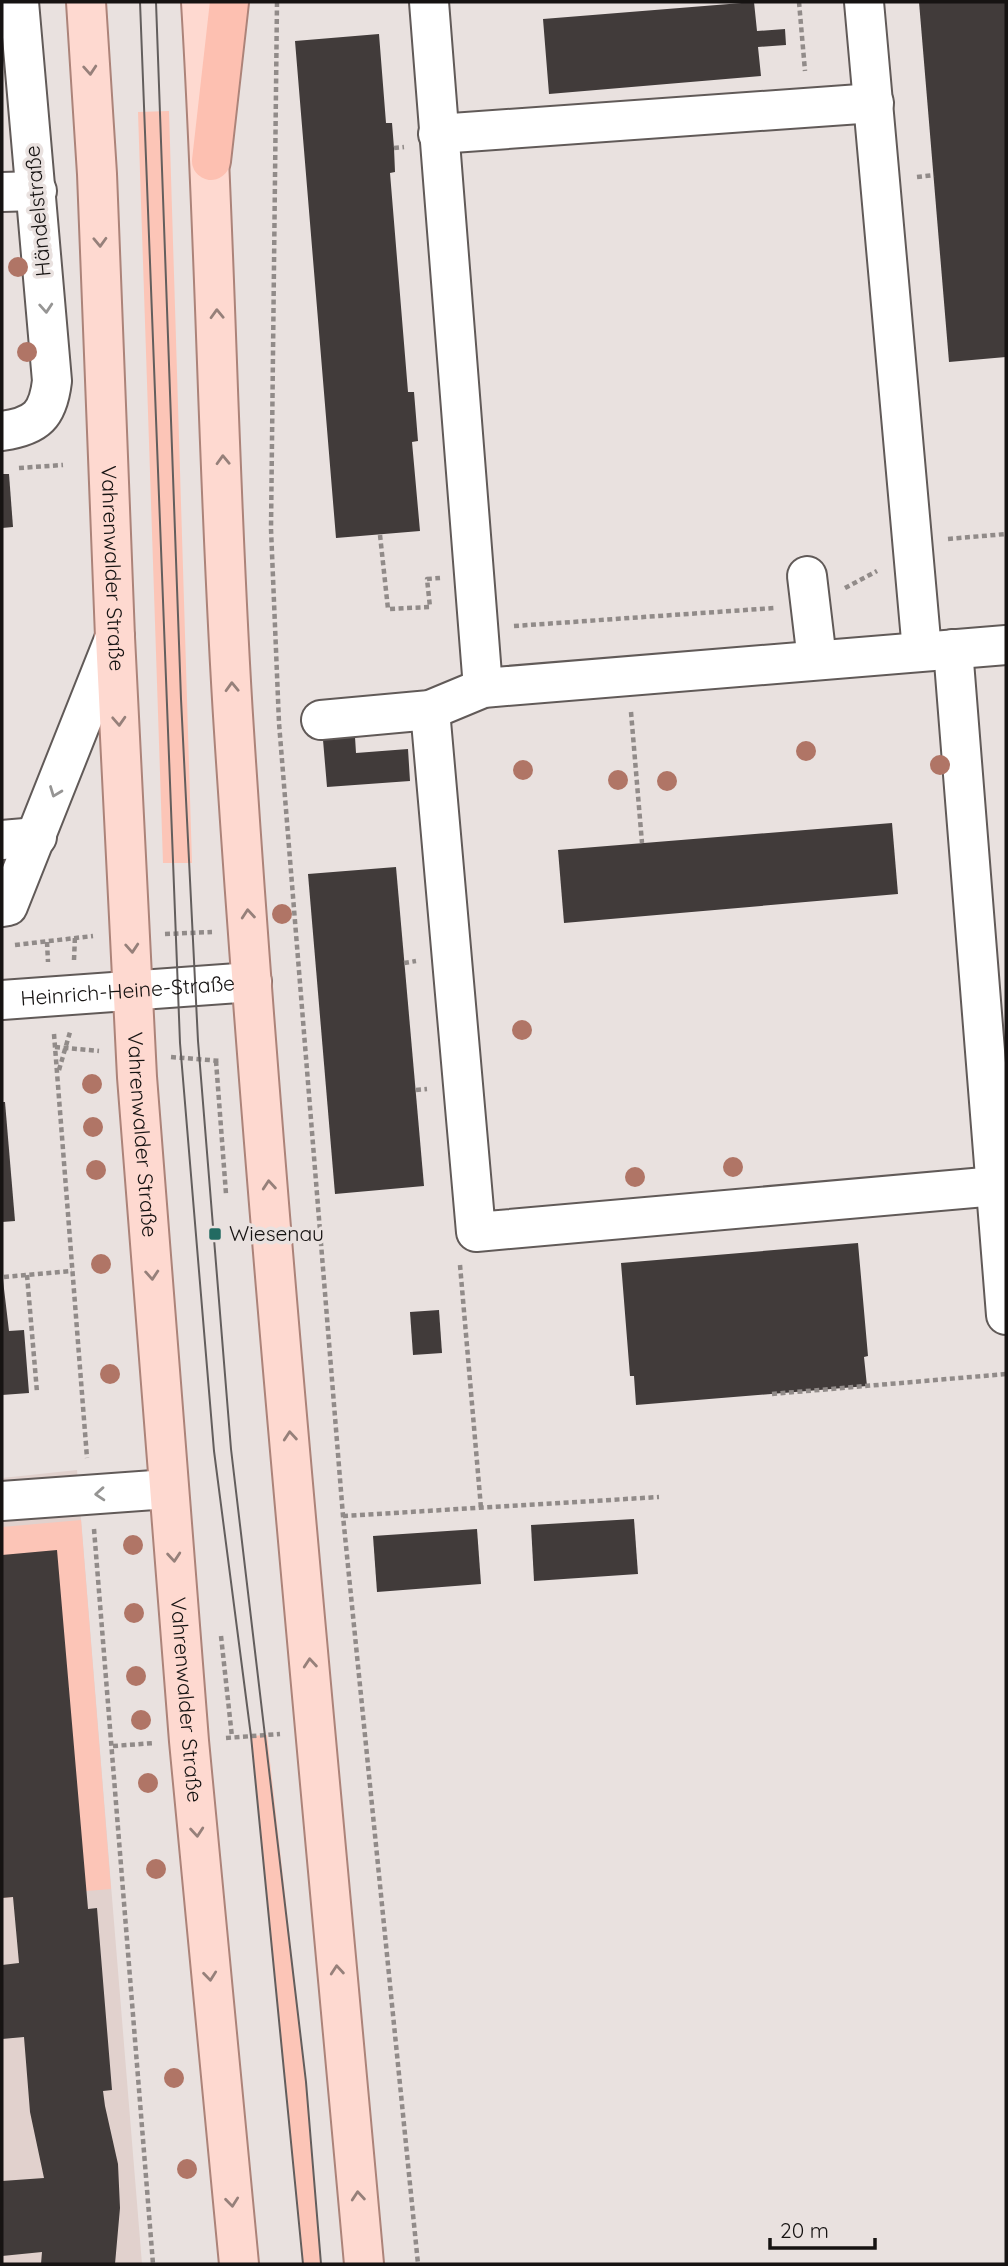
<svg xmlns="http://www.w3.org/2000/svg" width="1008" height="2266" viewBox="0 0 1008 2266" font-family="Quicksand,sans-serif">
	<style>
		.built { fill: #e1d1cd }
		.green { fill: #fcc5b7 }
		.building { fill: #413b3a }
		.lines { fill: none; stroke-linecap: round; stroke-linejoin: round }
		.minor-casing { stroke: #615a58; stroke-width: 42 }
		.major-casing { stroke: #ac8379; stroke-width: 42 }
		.highway-casing { stroke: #ac8379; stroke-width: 42 }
		.path { stroke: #918b89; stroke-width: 4.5; stroke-dasharray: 5 3.5; stroke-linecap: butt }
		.minor { stroke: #fff; stroke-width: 38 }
		.major { stroke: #fed9d0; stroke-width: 38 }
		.highway { stroke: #fdc0b1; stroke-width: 38 }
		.tram { stroke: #635e5d; stroke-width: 2 }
		.tree { fill: #b07566 }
		.oneway { stroke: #96807a }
		.oneway2 { stroke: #969594 }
		.poi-dot { fill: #226b62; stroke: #e9e1df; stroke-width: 2.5 }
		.labels { text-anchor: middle; stroke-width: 7; stroke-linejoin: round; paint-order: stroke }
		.street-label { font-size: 21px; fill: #161312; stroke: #e9e1df }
		.poi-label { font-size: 21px; fill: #161312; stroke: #e9e1df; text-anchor: start }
	</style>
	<rect width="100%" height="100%" fill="#e9e1df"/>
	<path class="built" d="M77 1470 142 2264H2V1478Z"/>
	<g class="green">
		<path d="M169 111 192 863H163L138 112Z"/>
		<path d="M81 1520 111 1889 2 1898V1527Z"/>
		<path d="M267 1735 306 2082 321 2264H303L251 1736Z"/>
	</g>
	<g class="building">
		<path d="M754 2 757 31 785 29 786 45 758 47 761 76 549 94 543 19Z"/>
		<path d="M919 2H1006V357L949 362Z"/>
		<path d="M379 34 386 123H392L394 148 395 172 390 173 408 392H414L418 441 412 442 420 531 336 538 295 41Z"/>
		<path d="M2 474H9L13 527 2 528Z"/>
		<path d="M355 737 356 753 408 749 410 781 327 787 323 740Z"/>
		<path d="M892 823 898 894 564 923 558 850Z"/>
		<path d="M396 867 424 1186 335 1194 308 874Z"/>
		<path d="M2 1102H5L15 1221 2 1222Z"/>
		<path d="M858 1243 868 1356 864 1357 867 1386 636 1405 634 1376H630L621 1263Z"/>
		<path d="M2 1272 9 1331 24 1330 29 1393 2 1395Z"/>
		<path d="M439 1310 442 1353 413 1355 410 1312Z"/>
		<path d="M634 1519 638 1574 534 1581 531 1525Z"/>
		<path d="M477 1529 481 1584 377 1592 373 1536Z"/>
		<path d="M57 1550 88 1909 97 1908 112 2090 103 2091 105 2106 118 2164 120 2208 115 2264H41L42 2252 2 2256V2181L44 2178 30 2112 24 2037 2 2039V1965L19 1963 13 1897 2 1898V1555Z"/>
	</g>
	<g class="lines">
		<defs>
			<g id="minor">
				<path d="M429 2 483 688"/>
				<path d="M864 2 922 651"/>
				<path d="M438 134 874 103"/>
				<path d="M2 192 37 191"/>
				<path d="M2 431C37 426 48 415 52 381L19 2"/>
				<path d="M807 576 817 660"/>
				<path d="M953 649 1006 1315"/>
				<path d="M430 710 476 1232 996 1186"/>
				<path d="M321 720 430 710 483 688 1006 645"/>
				<path d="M2 840 37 837"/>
				<path d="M2 907 8 906 115 637"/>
				<path id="s1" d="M2 1000 252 982"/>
				<path d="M2 1501 168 1489"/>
			</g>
			<g id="major">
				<path id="s2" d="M86 2 97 174 115 637 137 1077 189 1741 239 2264"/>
				<path d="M201 2C216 244 218 488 234 731 267 1242 318 1753 364 2264"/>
			</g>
			<path id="highway" d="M211 161 229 2"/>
		</defs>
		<use href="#minor" class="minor-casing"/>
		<use href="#major" class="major-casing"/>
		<use href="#highway" class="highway-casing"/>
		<g class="path">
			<path d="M277 2 271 529 279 723 343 1516 418 2264"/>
			<path d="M799 2 805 71"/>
			<path d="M394 148 404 147"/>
			<path d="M917 177 934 175"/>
			<path d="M19 468 63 465"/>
			<path d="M380 535 388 609 430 607 427 579 440 578"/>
			<path d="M948 539 1006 534"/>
			<path d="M845 588 877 571"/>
			<path d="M514 626 774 608"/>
			<path d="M631 712 642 843"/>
			<path d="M165 934 212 932"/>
			<path d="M47 942 48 962"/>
			<path d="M15 945 93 936"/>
			<path d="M74 960 75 936"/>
			<path d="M404 963 416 961"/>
			<path d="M54 1034 87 1458"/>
			<path d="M55 1047 99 1051"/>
			<path d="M171 1057 221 1061"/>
			<path d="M216 1061 226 1194"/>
			<path d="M59 1070 70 1032"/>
			<path d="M416 1090 427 1089"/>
			<path d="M460 1265 481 1508"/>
			<path d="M27 1275 37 1392"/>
			<path d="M4 1277 72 1271"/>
			<path d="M772 1394 1006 1374"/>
			<path d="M343 1516 659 1497"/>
			<path d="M94 1529 153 2264"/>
			<path d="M221 1636 232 1737"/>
			<path d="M226 1738 280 1734"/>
			<path d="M113 1746 154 1743"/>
		</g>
		<use href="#minor" class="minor"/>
		<use href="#major" class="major"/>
		<use href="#highway" class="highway"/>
		<g class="tram">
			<path d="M140 2 180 1043 214 1451 251 1736 303 2264"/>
			<path d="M156 2 181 699 198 1041 231 1449 306 2082 321 2264"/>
		</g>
	</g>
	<g class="tree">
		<circle cx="18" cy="267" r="10"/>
		<circle cx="27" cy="352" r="10"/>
		<circle cx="806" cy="751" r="10"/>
		<circle cx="940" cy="765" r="10"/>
		<circle cx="523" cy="770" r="10"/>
		<circle cx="618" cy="780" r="10"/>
		<circle cx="667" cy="781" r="10"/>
		<circle cx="282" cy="914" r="10"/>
		<circle cx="522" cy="1030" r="10"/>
		<circle cx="92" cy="1084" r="10"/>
		<circle cx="93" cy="1127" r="10"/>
		<circle cx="733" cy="1167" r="10"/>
		<circle cx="96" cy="1170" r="10"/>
		<circle cx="635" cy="1177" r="10"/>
		<circle cx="101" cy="1264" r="10"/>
		<circle cx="110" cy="1374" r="10"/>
		<circle cx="133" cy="1545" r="10"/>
		<circle cx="134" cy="1613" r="10"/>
		<circle cx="136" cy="1676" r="10"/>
		<circle cx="141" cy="1720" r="10"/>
		<circle cx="148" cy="1783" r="10"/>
		<circle cx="156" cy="1869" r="10"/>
		<circle cx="174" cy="2078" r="10"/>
		<circle cx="187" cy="2169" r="10"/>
	</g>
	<defs><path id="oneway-chevron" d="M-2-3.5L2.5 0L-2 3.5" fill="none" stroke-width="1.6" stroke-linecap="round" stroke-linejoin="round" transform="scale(1.75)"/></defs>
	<g class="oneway">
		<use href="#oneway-chevron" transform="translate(90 70) rotate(86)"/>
		<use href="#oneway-chevron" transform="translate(100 242) rotate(88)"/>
		<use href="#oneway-chevron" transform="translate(217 314) rotate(-92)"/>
		<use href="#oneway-chevron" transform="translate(223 460) rotate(-92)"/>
		<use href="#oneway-chevron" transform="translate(232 687) rotate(-92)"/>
		<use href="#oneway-chevron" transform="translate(119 721) rotate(87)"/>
		<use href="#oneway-chevron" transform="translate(248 914) rotate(-95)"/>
		<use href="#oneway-chevron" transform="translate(132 948) rotate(86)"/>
		<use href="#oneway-chevron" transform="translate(269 1185) rotate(-95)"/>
		<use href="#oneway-chevron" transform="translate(152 1275) rotate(86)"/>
		<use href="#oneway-chevron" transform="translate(290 1436) rotate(-95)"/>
		<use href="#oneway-chevron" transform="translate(174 1557) rotate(85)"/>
		<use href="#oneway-chevron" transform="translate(310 1663) rotate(-95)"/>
		<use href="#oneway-chevron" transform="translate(197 1832) rotate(85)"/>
		<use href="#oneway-chevron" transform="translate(337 1970) rotate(-95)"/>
		<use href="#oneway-chevron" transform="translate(210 1976) rotate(84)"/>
		<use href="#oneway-chevron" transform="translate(358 2196) rotate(-95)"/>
		<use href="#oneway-chevron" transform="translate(232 2202) rotate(84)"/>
	</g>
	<g class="oneway2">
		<use href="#oneway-chevron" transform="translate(46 308) rotate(86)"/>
		<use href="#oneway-chevron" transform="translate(55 792) rotate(111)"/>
		<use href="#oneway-chevron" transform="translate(100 1494) rotate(176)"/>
	</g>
	<rect class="poi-dot" x="208" y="1227" width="14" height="14" rx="3.5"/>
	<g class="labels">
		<g class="street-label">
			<text transform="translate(38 211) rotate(-95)" y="7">Händelstraße</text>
			<text dy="7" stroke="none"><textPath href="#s2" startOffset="567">Vahrenwalder Straße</textPath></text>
			<text dy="7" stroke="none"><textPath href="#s1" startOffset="126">Heinrich-Heine-Straße</textPath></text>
			<text dy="7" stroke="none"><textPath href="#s2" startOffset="1134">Vahrenwalder Straße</textPath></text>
			<text dy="7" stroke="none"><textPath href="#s2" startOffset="1701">Vahrenwalder Straße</textPath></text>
		</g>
		<g class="poi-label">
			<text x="229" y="1241">Wiesenau</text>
		</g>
	</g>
	<rect width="1008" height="2266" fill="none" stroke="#161312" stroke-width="7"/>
	<path d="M770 2238v10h105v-10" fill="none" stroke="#161312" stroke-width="3.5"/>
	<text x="780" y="2238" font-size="21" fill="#161312" stroke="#e9e1df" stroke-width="5" paint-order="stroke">20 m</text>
</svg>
